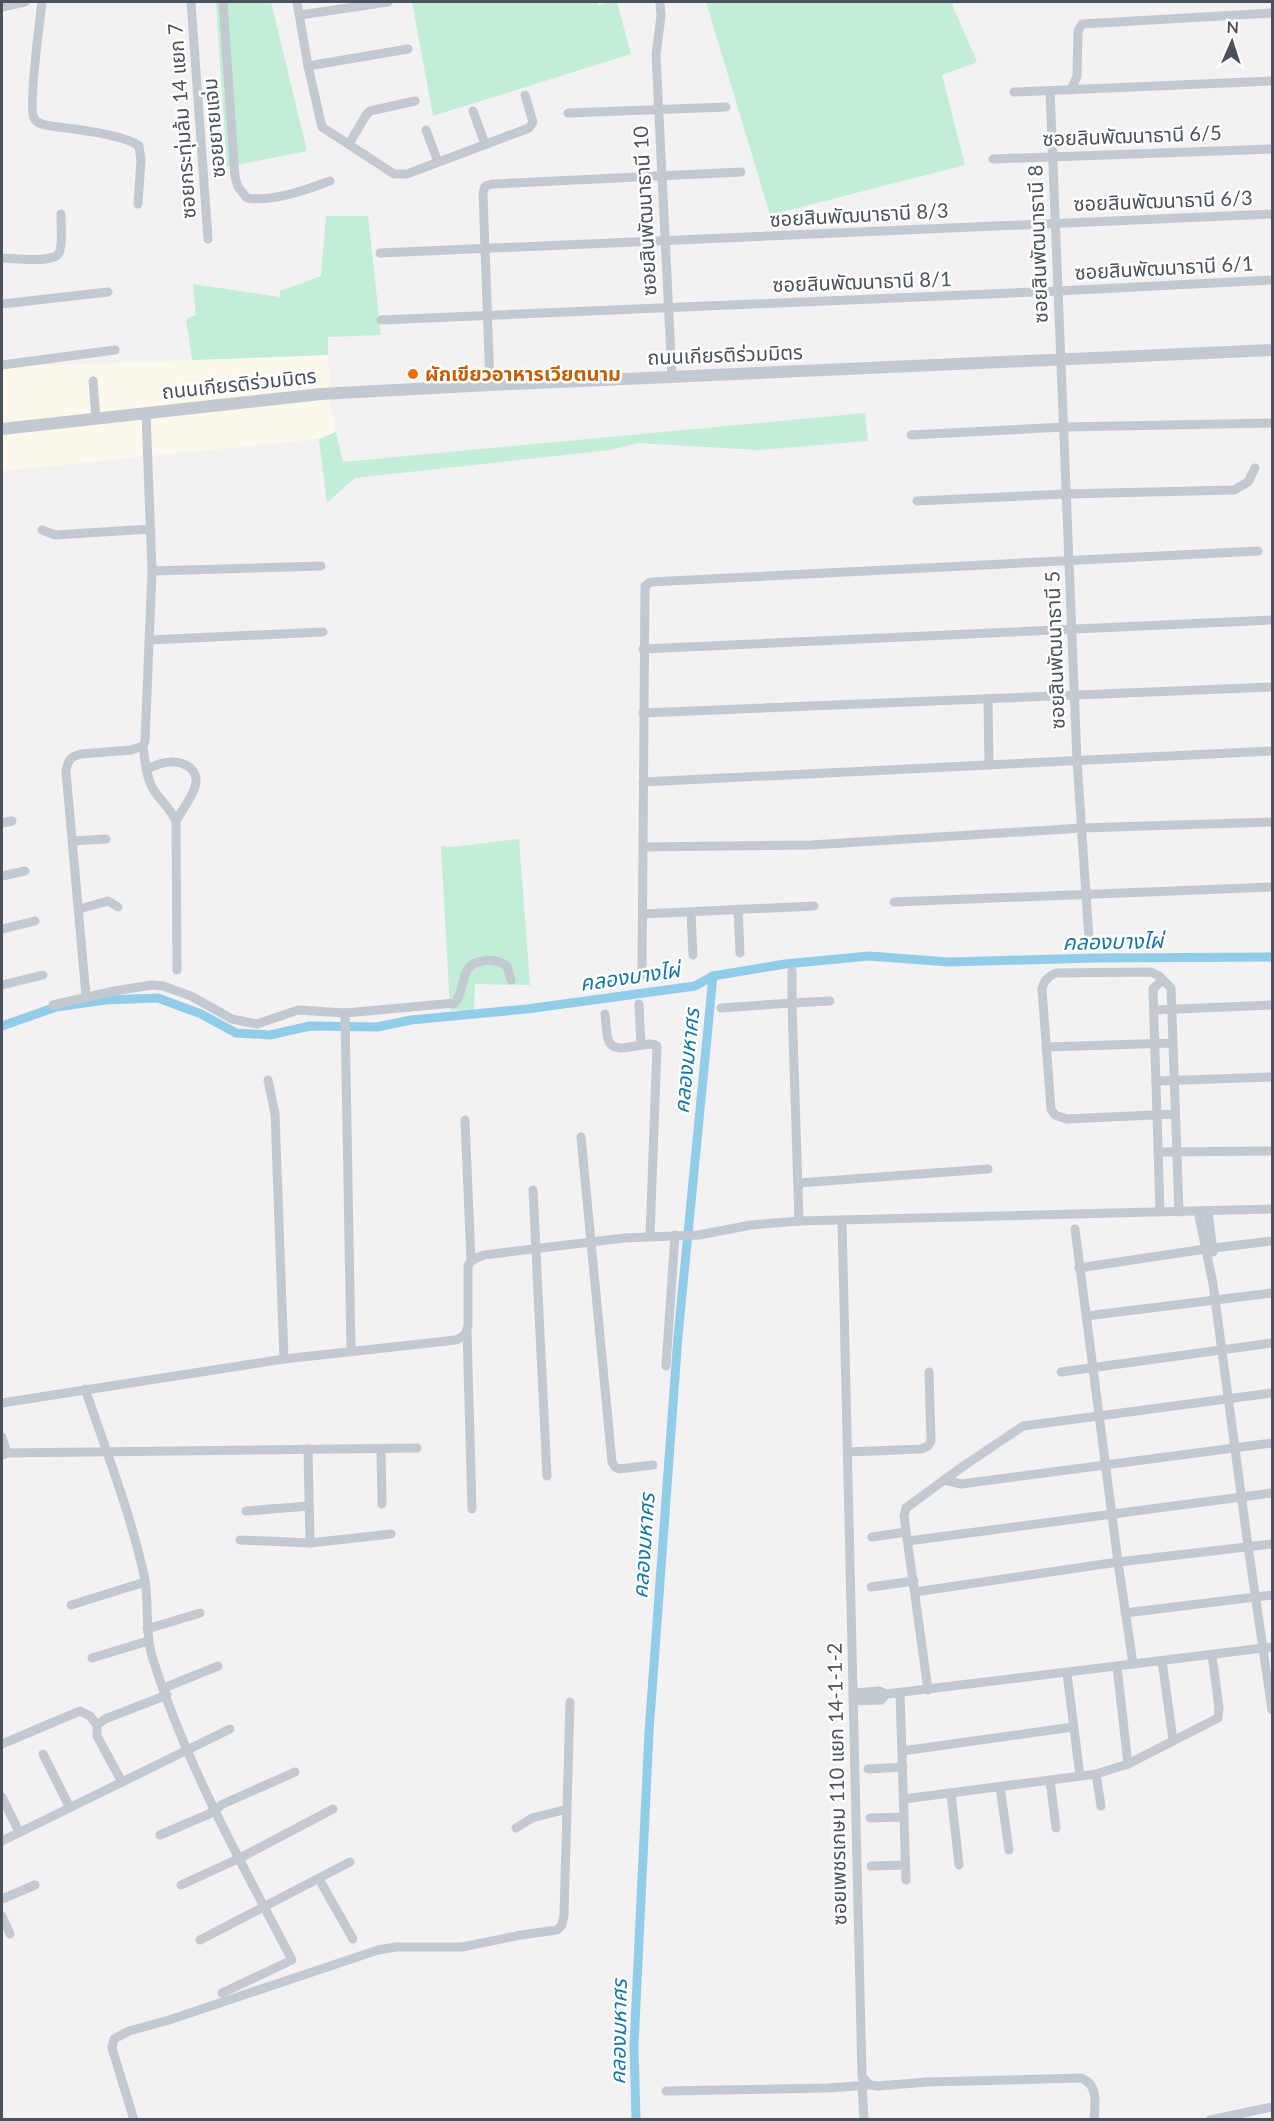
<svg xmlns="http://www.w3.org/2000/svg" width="1274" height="2121" viewBox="0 0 1274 2121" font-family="Lato,'Noto Sans Thai',sans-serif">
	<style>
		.commercial { fill: #fcf9ec }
		.green { fill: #c2eed7 }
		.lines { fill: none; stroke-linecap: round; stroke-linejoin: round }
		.canal { stroke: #91cde8; stroke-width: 9 }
		.minor { stroke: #c2c9d1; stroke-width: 9 }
		.tertiary { stroke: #c2c9d1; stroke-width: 12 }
		.food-dot { fill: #e8710a; stroke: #fff; stroke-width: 2 }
		.labels { text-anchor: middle; stroke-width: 5; stroke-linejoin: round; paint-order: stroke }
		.street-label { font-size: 20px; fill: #49525d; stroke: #fff }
		.food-label { font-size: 20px; font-weight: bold; fill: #c56008; stroke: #fff; text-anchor: start }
		.water-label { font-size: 21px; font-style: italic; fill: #1378a6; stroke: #fff }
	</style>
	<rect width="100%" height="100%" fill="#f3f1f1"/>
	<path class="commercial" d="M328 355 330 403 336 432 319 439 2 471V367Z"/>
	<g class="green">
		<path d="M216 2H271L307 151 227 167Z"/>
		<path d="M412 2H598L599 5 607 2H617L631 54 433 116Z"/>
		<path d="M706 2H959L952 4 977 62 942 75 965 165 770 215Z"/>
		<path d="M326 216H368L381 335 328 337V355L192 360 186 319 196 315 193 284 280 297V291L321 276Z"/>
		<path d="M865 413 868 441 758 450 638 443 610 450 355 478 327 503 319 439 336 432 343 462Z"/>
		<path d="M519 839 530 985 475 984 474 1011 450 1010 441 846 452 847Z"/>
	</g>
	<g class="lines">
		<g class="canal">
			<path d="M2 1026 56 1007 105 1000 158 998 201 1014 236 1033 270 1035 310 1026 377 1027 411 1020 527 1009 695 986 713 976 785 964 869 956 949 962 1094 958 1272 957"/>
			<path d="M636 2120 634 2046 649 1732 678 1336 713 976"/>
		</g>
		<g class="minor">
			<path d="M42 2C40 19 28 108 34 118 36 123 40 123 45 125 68 129 121 133 139 146L141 160 138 204"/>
			<path d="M191 2 208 239"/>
			<path d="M223 2 235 177 238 187 247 198C274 202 305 190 330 181"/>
			<path d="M297 2 308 66 322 127 394 174H407L529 128 533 122 525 95"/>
			<path d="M660 2 661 16 656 55 672 377"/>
			<path d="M2 7 25 2"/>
			<path d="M300 15 388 2"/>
			<path d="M308 66 408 49"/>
			<path d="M1071 90 1077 76 1078 31 1082 24 1272 13"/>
			<path d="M1050 91 1077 761 1089 939"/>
			<path d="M1014 92 1272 81"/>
			<path d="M473 111 485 144"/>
			<path d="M568 113 726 107"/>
			<path d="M426 130 438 162"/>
			<path d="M349 144 366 115 370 111 415 101"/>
			<path d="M993 159 1272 149"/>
			<path d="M380 253 1272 214"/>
			<path d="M2 258C13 258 52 264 59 253 63 247 61 223 61 214"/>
			<path d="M2 304 108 292"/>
			<path d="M381 320 1058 291 1272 280"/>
			<path d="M2 365 115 350"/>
			<path d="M93 381 96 419"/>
			<path d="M490 385 483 194 485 186 492 184 741 172"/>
			<path d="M146 413 152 571 321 566"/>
			<path d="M911 435 1064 427 1272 423"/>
			<path d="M917 501 1066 494 1234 490 1248 482 1255 468"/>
			<path d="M42 530 55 535 151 529"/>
			<path d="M150 640 323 632"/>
			<path d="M643 649 1272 620"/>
			<path d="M988 699 989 765"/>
			<path d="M643 713 1272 687"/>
			<path d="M143 746C145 760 146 777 153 789 160 800 170 808 176 821L177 970"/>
			<path d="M147 769C154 766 162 762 170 762 186 761 200 771 195 787 191 799 182 810 176 821"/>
			<path d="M643 782 1272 751"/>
			<path d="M2 823 12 821"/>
			<path d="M73 841 106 839"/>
			<path d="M643 847 811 845 1082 828 1272 822"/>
			<path d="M2 876 25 871"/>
			<path d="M894 902 1272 887"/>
			<path d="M79 909 108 901 118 907"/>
			<path d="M738 909 740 953"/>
			<path d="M691 912 693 955"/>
			<path d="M643 914 814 906"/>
			<path d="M2 929 35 921"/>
			<path d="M792 971V1003L830 1001"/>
			<path d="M642 975 645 586 651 582 1258 551"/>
			<path d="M2 985 43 975"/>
			<path d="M86 996 66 772C67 762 70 756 81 754L131 750 143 746 145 741 152 571"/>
			<path d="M639 1004 641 1045"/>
			<path d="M53 1005 114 991 152 985 163 986 191 996 232 1019 257 1024 298 1010 345 1013 455 1003C467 988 458 964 483 961 492 959 499 961 507 966L511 980"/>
			<path d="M721 1008 792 1003 799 1221"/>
			<path d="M1154 1010 1272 1005"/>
			<path d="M345 1013 351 1351"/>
			<path d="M605 1014C606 1022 606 1031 608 1039 614 1059 645 1038 657 1046L650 1236"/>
			<path d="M1046 1047 1173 1043"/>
			<path d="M268 1080 275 1114 284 1359"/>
			<path d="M1156 1081 1272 1077"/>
			<path d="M1175 1114 1067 1119 1055 1115 1051 1109 1042 989C1044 981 1047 977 1056 973L1151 972 1159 976 1171 988 1179 1212"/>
			<path d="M465 1120 471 1261"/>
			<path d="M581 1137 612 1462 615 1467 619 1469 653 1465"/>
			<path d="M1158 1152 1272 1151"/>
			<path d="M798 1183 988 1169"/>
			<path d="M533 1190 547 1476"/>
			<path d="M1198 1211 1213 1284 1248 1546 1272 1710"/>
			<path d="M1208 1211 1213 1252"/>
			<path d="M1160 1212 1153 989 1162 980"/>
			<path d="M842 1220 862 2077 870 2085 878 2086 927 2082 1081 2078C1099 2085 1095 2103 1094 2120"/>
			<path d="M1075 1229 1118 1562 1133 1664"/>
			<path d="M1079 1268 1205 1249 1272 1241"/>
			<path d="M1086 1316 1272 1293"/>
			<path d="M467 1331 472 1509"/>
			<path d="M666 1366 675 1235"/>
			<path d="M1061 1372 1272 1343"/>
			<path d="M85 1389C106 1450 130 1512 144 1575 150 1602 144 1629 152 1656 185 1763 241 1862 292 1960L222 1993"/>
			<path d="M2 1403 284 1359 456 1340 465 1335 468 1326V1265L474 1259 484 1255 624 1238 699 1235 751 1225 799 1221 1272 1209"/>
			<path d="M2 1437 7 1453 2 1455"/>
			<path d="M308 1449 310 1543"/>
			<path d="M381 1449 382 1504"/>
			<path d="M848 1452 921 1449 928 1446 931 1441 929 1372"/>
			<path d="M7 1453 417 1448"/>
			<path d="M944 1480 961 1484 1272 1443"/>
			<path d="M246 1511 309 1506"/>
			<path d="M872 1537 906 1532"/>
			<path d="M240 1540 310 1543 391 1534"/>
			<path d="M908 1541 1272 1493"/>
			<path d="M871 1587 914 1581"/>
			<path d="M915 1592 1118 1562 1272 1544"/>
			<path d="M71 1605 145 1582"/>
			<path d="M1125 1613 1272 1595"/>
			<path d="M147 1629 200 1613"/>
			<path d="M92 1658 148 1641"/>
			<path d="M1162 1661 1173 1740"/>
			<path d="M1117 1667 1128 1764"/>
			<path d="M1067 1673 1080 1776"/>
			<path d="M164 1688 218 1666"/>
			<path d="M928 1690 904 1516 906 1508 962 1467 1023 1426 1272 1393"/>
			<path d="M853 1693 879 1691 886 1694 1272 1647"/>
			<path d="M900 1693 906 1880"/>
			<path d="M853 1701 881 1700 886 1694"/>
			<path d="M2 1744 80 1711 90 1716 97 1725"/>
			<path d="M902 1751 1073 1727"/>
			<path d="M43 1754 70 1808"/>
			<path d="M868 1769 903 1767"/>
			<path d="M1096 1774 1101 1806"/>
			<path d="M1050 1780 1056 1828"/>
			<path d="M122 1782 97 1736V1725L105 1719 167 1695"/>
			<path d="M1000 1787 1009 1850"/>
			<path d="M951 1793 959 1865"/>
			<path d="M2 1797 19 1832"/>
			<path d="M904 1799 1096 1774 1128 1764 1218 1718 1219 1708 1212 1655"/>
			<path d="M870 1818 904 1817"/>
			<path d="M516 1828 532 1818 567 1809"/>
			<path d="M160 1835 209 1814 223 1804 295 1772"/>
			<path d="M2 1841 230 1729"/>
			<path d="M871 1866 905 1865"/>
			<path d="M319 1879 353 1939"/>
			<path d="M181 1885 240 1858 333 1809"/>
			<path d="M2 1899 35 1885"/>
			<path d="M2 1916 10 1934"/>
			<path d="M200 1940 350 1862"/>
			<path d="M862 2086 864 2120"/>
			<path d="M666 2091 828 2088 870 2085"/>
			<path d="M134 2120 112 2048 114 2039 129 2031 169 2020 378 1950 396 1947H462L521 1935 557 1930 562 1925 564 1915 570 1702"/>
			<path d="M1210 2120 1272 2107"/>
		</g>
		<path class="tertiary" d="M2 429 321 394 490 385 1272 350"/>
	</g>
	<circle class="food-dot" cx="413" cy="374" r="6"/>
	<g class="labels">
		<g class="street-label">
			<text transform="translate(182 121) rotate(-94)" y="7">ซอยกระทุ่มล้ม 14 แยก 7</text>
			<text transform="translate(214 128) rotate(-95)" y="7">ซอยยายแจ่ม</text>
			<text transform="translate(1132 136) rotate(-2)" y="7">ซอยสินพัฒนาธานี 6/5</text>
			<text transform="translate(1163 201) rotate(-2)" y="7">ซอยสินพัฒนาธานี 6/3</text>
			<text transform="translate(645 211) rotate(-93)" y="7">ซอยสินพัฒนาธานี 10</text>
			<text transform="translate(859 215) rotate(-3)" y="7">ซอยสินพัฒนาธานี 8/3</text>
			<text transform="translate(1038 244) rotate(-92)" y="7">ซอยสินพัฒนาธานี 8</text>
			<text transform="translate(1164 268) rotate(-3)" y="7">ซอยสินพัฒนาธานี 6/1</text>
			<text transform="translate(862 282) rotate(-2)" y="7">ซอยสินพัฒนาธานี 8/1</text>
			<text transform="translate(725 355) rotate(-2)" y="7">ถนนเกียรติร่วมมิตร</text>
			<text transform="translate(239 384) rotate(-6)" y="7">ถนนเกียรติร่วมมิตร</text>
			<text transform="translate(1055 650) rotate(-92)" y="7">ซอยสินพัฒนาธานี 5</text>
			<text transform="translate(837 1784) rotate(-91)" y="7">ซอยเพชรเกษม 110 แยก 14-1-1-2</text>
		</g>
		<g class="food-label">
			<text x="425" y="381">ผักเขียวอาหารเวียตนาม</text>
		</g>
		<g class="water-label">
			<text transform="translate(1113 942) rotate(-1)" y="7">คลองบางไผ่</text>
			<text transform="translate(630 977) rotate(-8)" y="7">คลองบางไผ่</text>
			<text transform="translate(687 1061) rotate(-84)" y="7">คลองมหาศร</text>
			<text transform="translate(644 1546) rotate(-86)" y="7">คลองมหาศร</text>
			<text transform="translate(619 2032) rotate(-89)" y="7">คลองมหาศร</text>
		</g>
	</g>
	<rect width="1274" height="2121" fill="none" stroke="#49525d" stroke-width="6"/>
	<g transform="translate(1232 42) rotate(3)" stroke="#ffffff" stroke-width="4.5" paint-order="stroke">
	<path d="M0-4.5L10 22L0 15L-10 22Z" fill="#49525d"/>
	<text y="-9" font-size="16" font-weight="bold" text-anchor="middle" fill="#49525d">N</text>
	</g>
</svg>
